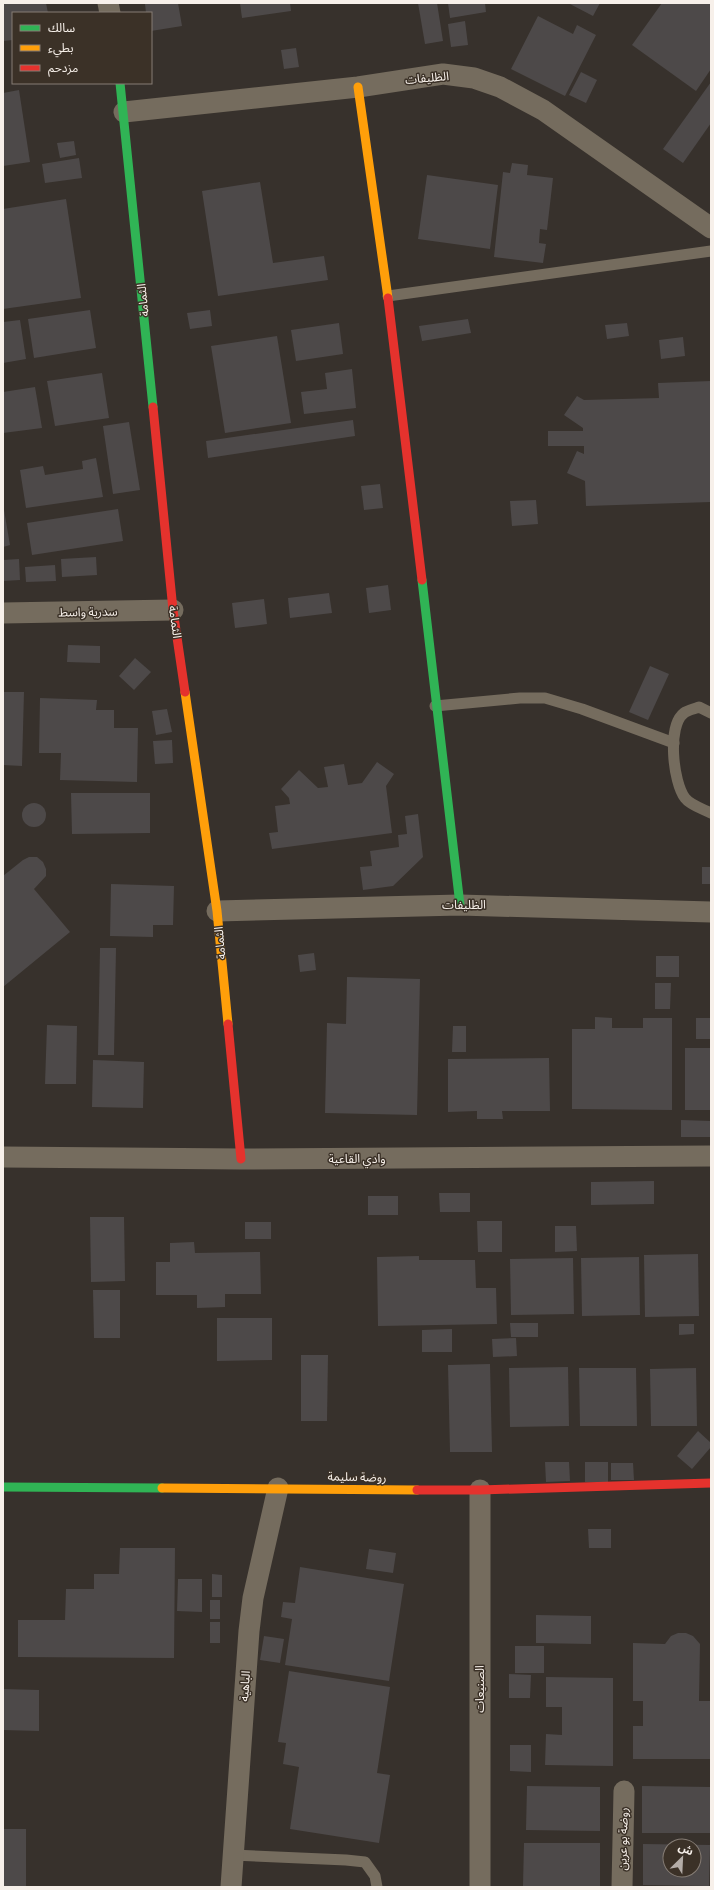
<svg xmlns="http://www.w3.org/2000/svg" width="714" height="1890" viewBox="0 0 714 1890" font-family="Manrope,'Noto Sans Arabic',sans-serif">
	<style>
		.building { fill: #4d4949; fill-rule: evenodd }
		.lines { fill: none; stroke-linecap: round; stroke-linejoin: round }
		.lane { stroke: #756c5e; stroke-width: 11 }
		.street { stroke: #756c5e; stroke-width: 21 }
		.fast { stroke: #30b455; stroke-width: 9 }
		.slow { stroke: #ff9f0a; stroke-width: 9 }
		.jam { stroke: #e5322d; stroke-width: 9 }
		.labels { text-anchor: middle; stroke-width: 3; stroke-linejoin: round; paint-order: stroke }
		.street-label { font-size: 12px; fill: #f7f0ea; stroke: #3b3127 }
	</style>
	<rect width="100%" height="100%" fill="#37312c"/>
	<g class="building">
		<path d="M3 3H46L48 13H13V40L3 41Z"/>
		<path d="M154 3H178L182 26 151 31V13H146L145 4Z"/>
		<path d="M240 3H290L291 11 242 18Z"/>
		<path d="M418 3H437L443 41 425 44Z"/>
		<path d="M448 3H485L486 12 450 18Z"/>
		<path d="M568 3H600L593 16Z"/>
		<path d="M662 3H711V69L696 91 632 45Z"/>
		<path d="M538 16 573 34 577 25 596 35 565 96 511 69Z"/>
		<path d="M465 21 468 45 451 47 448 24Z"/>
		<path d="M296 48 299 67 284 69 281 50Z"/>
		<path d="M581 72 597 80 586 103 569 95Z"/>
		<path d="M711 82V123L683 163 663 149Z"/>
		<path d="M19 90 30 162 3 166V93Z"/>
		<path d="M74 141 76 155 60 158 57 143Z"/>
		<path d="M79 158 82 178 45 183 42 164Z"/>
		<path d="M512 163 528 165 527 175 553 178 547 230 540 229 539 243 546 244 543 263 494 257 503 172 510 173Z"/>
		<path d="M427 175 498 185 490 249 418 239Z"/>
		<path d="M260 182 273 263 324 256 328 280 218 296 202 191Z"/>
		<path d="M66 199 81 298 3 309V209Z"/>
		<path d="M90 310 96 348 34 358 28 319Z"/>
		<path d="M210 310 212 326 190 329 187 313Z"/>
		<path d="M468 319 471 333 422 341 419 326Z"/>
		<path d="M20 320 26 359 3 363V322Z"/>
		<path d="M339 323 343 354 296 361 291 330Z"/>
		<path d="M627 323 629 336 607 339 605 325Z"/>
		<path d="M277 336 291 423 225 433 211 346Z"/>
		<path d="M683 337 685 356 661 359 659 340Z"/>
		<path d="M352 369 356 408 304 414 301 392 327 389 325 373Z"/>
		<path d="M102 373 109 418 55 426 47 381Z"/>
		<path d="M711 381V502L586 506 585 481 567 473 577 451 584 454V446H548V431H583V428L564 415 577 396 584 400 659 398 658 383Z"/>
		<path d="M35 387 42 428 3 433V392Z"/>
		<path d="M353 420 355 436 208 458 206 441Z"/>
		<path d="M129 422 140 490 113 494 103 426Z"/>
		<path d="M96 458 103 497 26 508 20 470 43 466 45 475 83 469 82 461Z"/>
		<path d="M380 484 383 508 364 510 361 486Z"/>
		<path d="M536 500 538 524 512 526 510 501Z"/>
		<path d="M3 504 10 545 3 547Z"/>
		<path d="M118 509 123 541 32 555 27 523Z"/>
		<path d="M96 557 97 575 62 577 61 559Z"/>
		<path d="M19 559 20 580 3 581V560Z"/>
		<path d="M55 565 56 581 26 582 25 567Z"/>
		<path d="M388 585 391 610 369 613 366 588Z"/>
		<path d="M329 593 332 613 290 618 288 598Z"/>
		<path d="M264 599 267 624 235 628 232 603Z"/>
		<path d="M68 645 100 646V663L67 662Z"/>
		<path d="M135 658 151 672 134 690 119 676Z"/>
		<path d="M650 666 669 674 648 720 629 712Z"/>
		<path d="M3 692H24L22 766 3 765Z"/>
		<path d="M40 698 97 700 96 710H114V728H138L137 782 60 780 61 753H39Z"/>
		<path d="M167 709 172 732 156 735 152 711Z"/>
		<path d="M172 740 173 763 155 764 153 741Z"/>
		<path d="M377 762 394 774 386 786 392 833 272 849 269 833 278 832 275 806 290 804 289 798 281 789 299 770 318 788 328 787 324 767 344 764 348 785 362 783Z"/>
		<path d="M71 793H150V833L72 834Z"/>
		<circle cx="34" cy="815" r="12"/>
		<path d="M418 814 423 857 393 886 363 890 360 867 372 866 370 851 399 847 398 835 407 834 405 816Z"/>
		<path d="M29 857H37L43 862 46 869V876L34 889 70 932 3 987V876L23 860Z"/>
		<rect x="702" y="867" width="9" height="17"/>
		<path d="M111 884 174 886 173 925H153V937L110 936Z"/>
		<path d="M100 948H116L114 1055H98Z"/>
		<path d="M314 953 316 970 300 972 298 955Z"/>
		<rect x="656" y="956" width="23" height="21"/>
		<path d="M347 977 420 979 417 1115 325 1113 327 1023 346 1024Z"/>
		<path d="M655 983H671L670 1009H655Z"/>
		<path d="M595 1017 612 1018V1028H643V1018H672V1110L572 1109V1029H595Z"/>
		<rect x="696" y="1018" width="15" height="21"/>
		<path d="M47 1025 77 1026 76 1084H45Z"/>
		<path d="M453 1026H466V1052H452Z"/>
		<rect x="685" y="1048" width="26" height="62"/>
		<path d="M549 1058 550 1111H502L503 1119H477V1111L448 1112V1059Z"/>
		<path d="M93 1060 144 1062 143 1108 92 1107Z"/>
		<path d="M681 1120 711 1121V1137H681Z"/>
		<path d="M654 1181V1204L591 1205V1182Z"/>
		<path d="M439 1193H470V1212H440Z"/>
		<rect x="368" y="1196" width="30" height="19"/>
		<path d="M90 1217H124L125 1281 91 1282Z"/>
		<path d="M477 1221H502V1252H478Z"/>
		<rect x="245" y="1222" width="26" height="17"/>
		<path d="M555 1226H576L577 1251 555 1252Z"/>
		<path d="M194 1242 195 1253 260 1252 261 1294H225V1307L197 1308V1295H156V1262H170V1243Z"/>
		<path d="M698 1254 699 1316 645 1317 644 1255Z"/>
		<path d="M419 1256V1260H475L476 1288H496L497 1324 378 1326 377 1257Z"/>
		<path d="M639 1257 640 1315 582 1316 581 1258Z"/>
		<path d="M573 1258 574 1314 511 1315 510 1259Z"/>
		<path d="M93 1290H120V1338H94Z"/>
		<path d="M217 1318H272V1360L217 1361Z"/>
		<path d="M510 1323H538V1337H511Z"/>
		<path d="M679 1324H694V1334L679 1335Z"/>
		<path d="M452 1329V1352H422V1330Z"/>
		<path d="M516 1338 517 1356 493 1357 492 1339Z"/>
		<path d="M301 1355H328L327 1421H301Z"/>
		<path d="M490 1364 492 1452H450L448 1365Z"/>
		<path d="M568 1367 569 1426 510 1427 509 1368Z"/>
		<path d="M579 1368H636L637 1426H580Z"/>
		<path d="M696 1368 697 1426H651L650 1369Z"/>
		<path d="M698 1431 711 1443V1447L692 1469 677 1456Z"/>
		<path d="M545 1462H569L570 1481 546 1482Z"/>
		<rect x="585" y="1462" width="23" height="20"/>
		<path d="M611 1463H633L634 1480H611Z"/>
		<path d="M588 1529H611V1548H589Z"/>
		<path d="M120 1548H175L174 1658 18 1657V1620H65L66 1589H94V1574H119Z"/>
		<path d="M369 1549 396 1553 393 1573 366 1569Z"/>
		<path d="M300 1567 404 1584 389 1681 285 1665 292 1619 281 1617 283 1602 295 1603Z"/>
		<path d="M212 1574 222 1575V1597H212Z"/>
		<path d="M178 1579H202V1612L177 1611Z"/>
		<rect x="210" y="1600" width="10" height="19"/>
		<path d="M536 1615 591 1616V1644L536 1643Z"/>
		<rect x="210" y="1622" width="10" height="21"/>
		<path d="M678 1633H686L693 1636 700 1644 699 1701H711V1759H633V1726H643V1701H633V1643L665 1644 671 1636Z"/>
		<path d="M264 1636 284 1639 280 1663 260 1660Z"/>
		<rect x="515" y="1646" width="29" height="27"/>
		<path d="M289 1671 390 1687 377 1773 390 1775 379 1843 290 1829 299 1767 283 1764 286 1743 278 1742Z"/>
		<path d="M509 1674 531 1675 530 1698H509Z"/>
		<path d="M546 1677 613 1678V1766L545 1765 546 1734 562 1735V1707H546Z"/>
		<path d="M3 1689 39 1690V1731L3 1730Z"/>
		<path d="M510 1745H531V1772L510 1771Z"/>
		<path d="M527 1786 600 1787V1831L526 1830Z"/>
		<path d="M642 1786 711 1787 710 1833H642Z"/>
		<rect x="3" y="1829" width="23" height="58"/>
		<path d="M524 1843H600V1887L523 1886Z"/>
		<path d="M643 1844 710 1845 709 1886 643 1885ZM670 1846H694V1870H670Z"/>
	</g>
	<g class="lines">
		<g class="lane">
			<path d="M388 296 711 251"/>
			<path d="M435 706 520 698H545L582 709 674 743"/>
			<path d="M711 713 699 707C695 709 688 710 684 713 667 726 673 782 685 798 690 805 703 809 711 813"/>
			<path d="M232 1855 346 1860 365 1862 375 1876 377 1887"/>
		</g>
		<g class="street">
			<path d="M108 3 110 13"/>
			<path d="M124 112 358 87 443 74 474 78 500 87 543 110 711 228"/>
			<path d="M3 613 173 610"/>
			<path d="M217 911 460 905 711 912"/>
			<path d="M3 1157 241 1159 711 1156"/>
			<path d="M231 1887 249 1631 253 1598 278 1488"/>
			<path d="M480 1887V1490"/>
			<path d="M622 1887 624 1791"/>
		</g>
		<g class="fast">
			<path d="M120 83 153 407"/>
			<path d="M422 580 460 905"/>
			<path d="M3 1487 162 1488"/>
		</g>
		<g class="slow">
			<path d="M358 87 388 298"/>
			<path d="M185 692 217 911 228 1024"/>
			<path d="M162 1488 417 1490"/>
		</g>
		<g class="jam">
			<path d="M388 298 422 580"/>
			<path d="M153 407 173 610 185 692"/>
			<path d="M228 1024 241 1159"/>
			<path d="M417 1490H480L711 1483"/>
		</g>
	</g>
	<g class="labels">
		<g class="street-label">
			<text transform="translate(427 78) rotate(-5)" y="4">الظليفات</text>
			<text transform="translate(143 300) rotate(-96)" y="4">الثمامة</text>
			<text transform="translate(88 612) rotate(-1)" y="4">سدرية واسط</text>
			<text transform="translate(175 622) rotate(82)" y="4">الثمامة</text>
			<text x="464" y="909">الظليفات</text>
			<text transform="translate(220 943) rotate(-95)" y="4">الثمامة</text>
			<text x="357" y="1163">وادي القاعية</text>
			<text transform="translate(357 1477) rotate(1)" y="4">روضة سليمة</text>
			<text transform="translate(245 1686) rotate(-86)" y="4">الباهية</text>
			<text transform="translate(480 1689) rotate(-90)" y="4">الصنيعات</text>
			<text transform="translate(623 1839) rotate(-89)" y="4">روضة بو عرين</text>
		</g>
	</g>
	<rect width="714" height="1890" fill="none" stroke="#f7f0ea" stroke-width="8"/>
	<rect x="12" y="12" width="140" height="72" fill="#3b3127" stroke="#867d75"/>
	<rect x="20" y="25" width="20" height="6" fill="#30b455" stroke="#867d75"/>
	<text x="48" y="32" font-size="12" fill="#f7f0ea">سالك</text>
	<rect x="20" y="45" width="20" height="6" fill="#ff9f0a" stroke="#867d75"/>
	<text x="48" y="52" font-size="12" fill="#f7f0ea">بطيء</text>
	<rect x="20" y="65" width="20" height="6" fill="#e5322d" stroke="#867d75"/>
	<text x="48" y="72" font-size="12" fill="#f7f0ea">مزدحم</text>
	<g transform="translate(682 1858) rotate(24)"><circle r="19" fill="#3b3127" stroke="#867d75"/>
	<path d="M0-3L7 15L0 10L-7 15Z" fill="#b4ada8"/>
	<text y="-6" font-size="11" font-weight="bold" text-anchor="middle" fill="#f7f0ea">ش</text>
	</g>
</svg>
